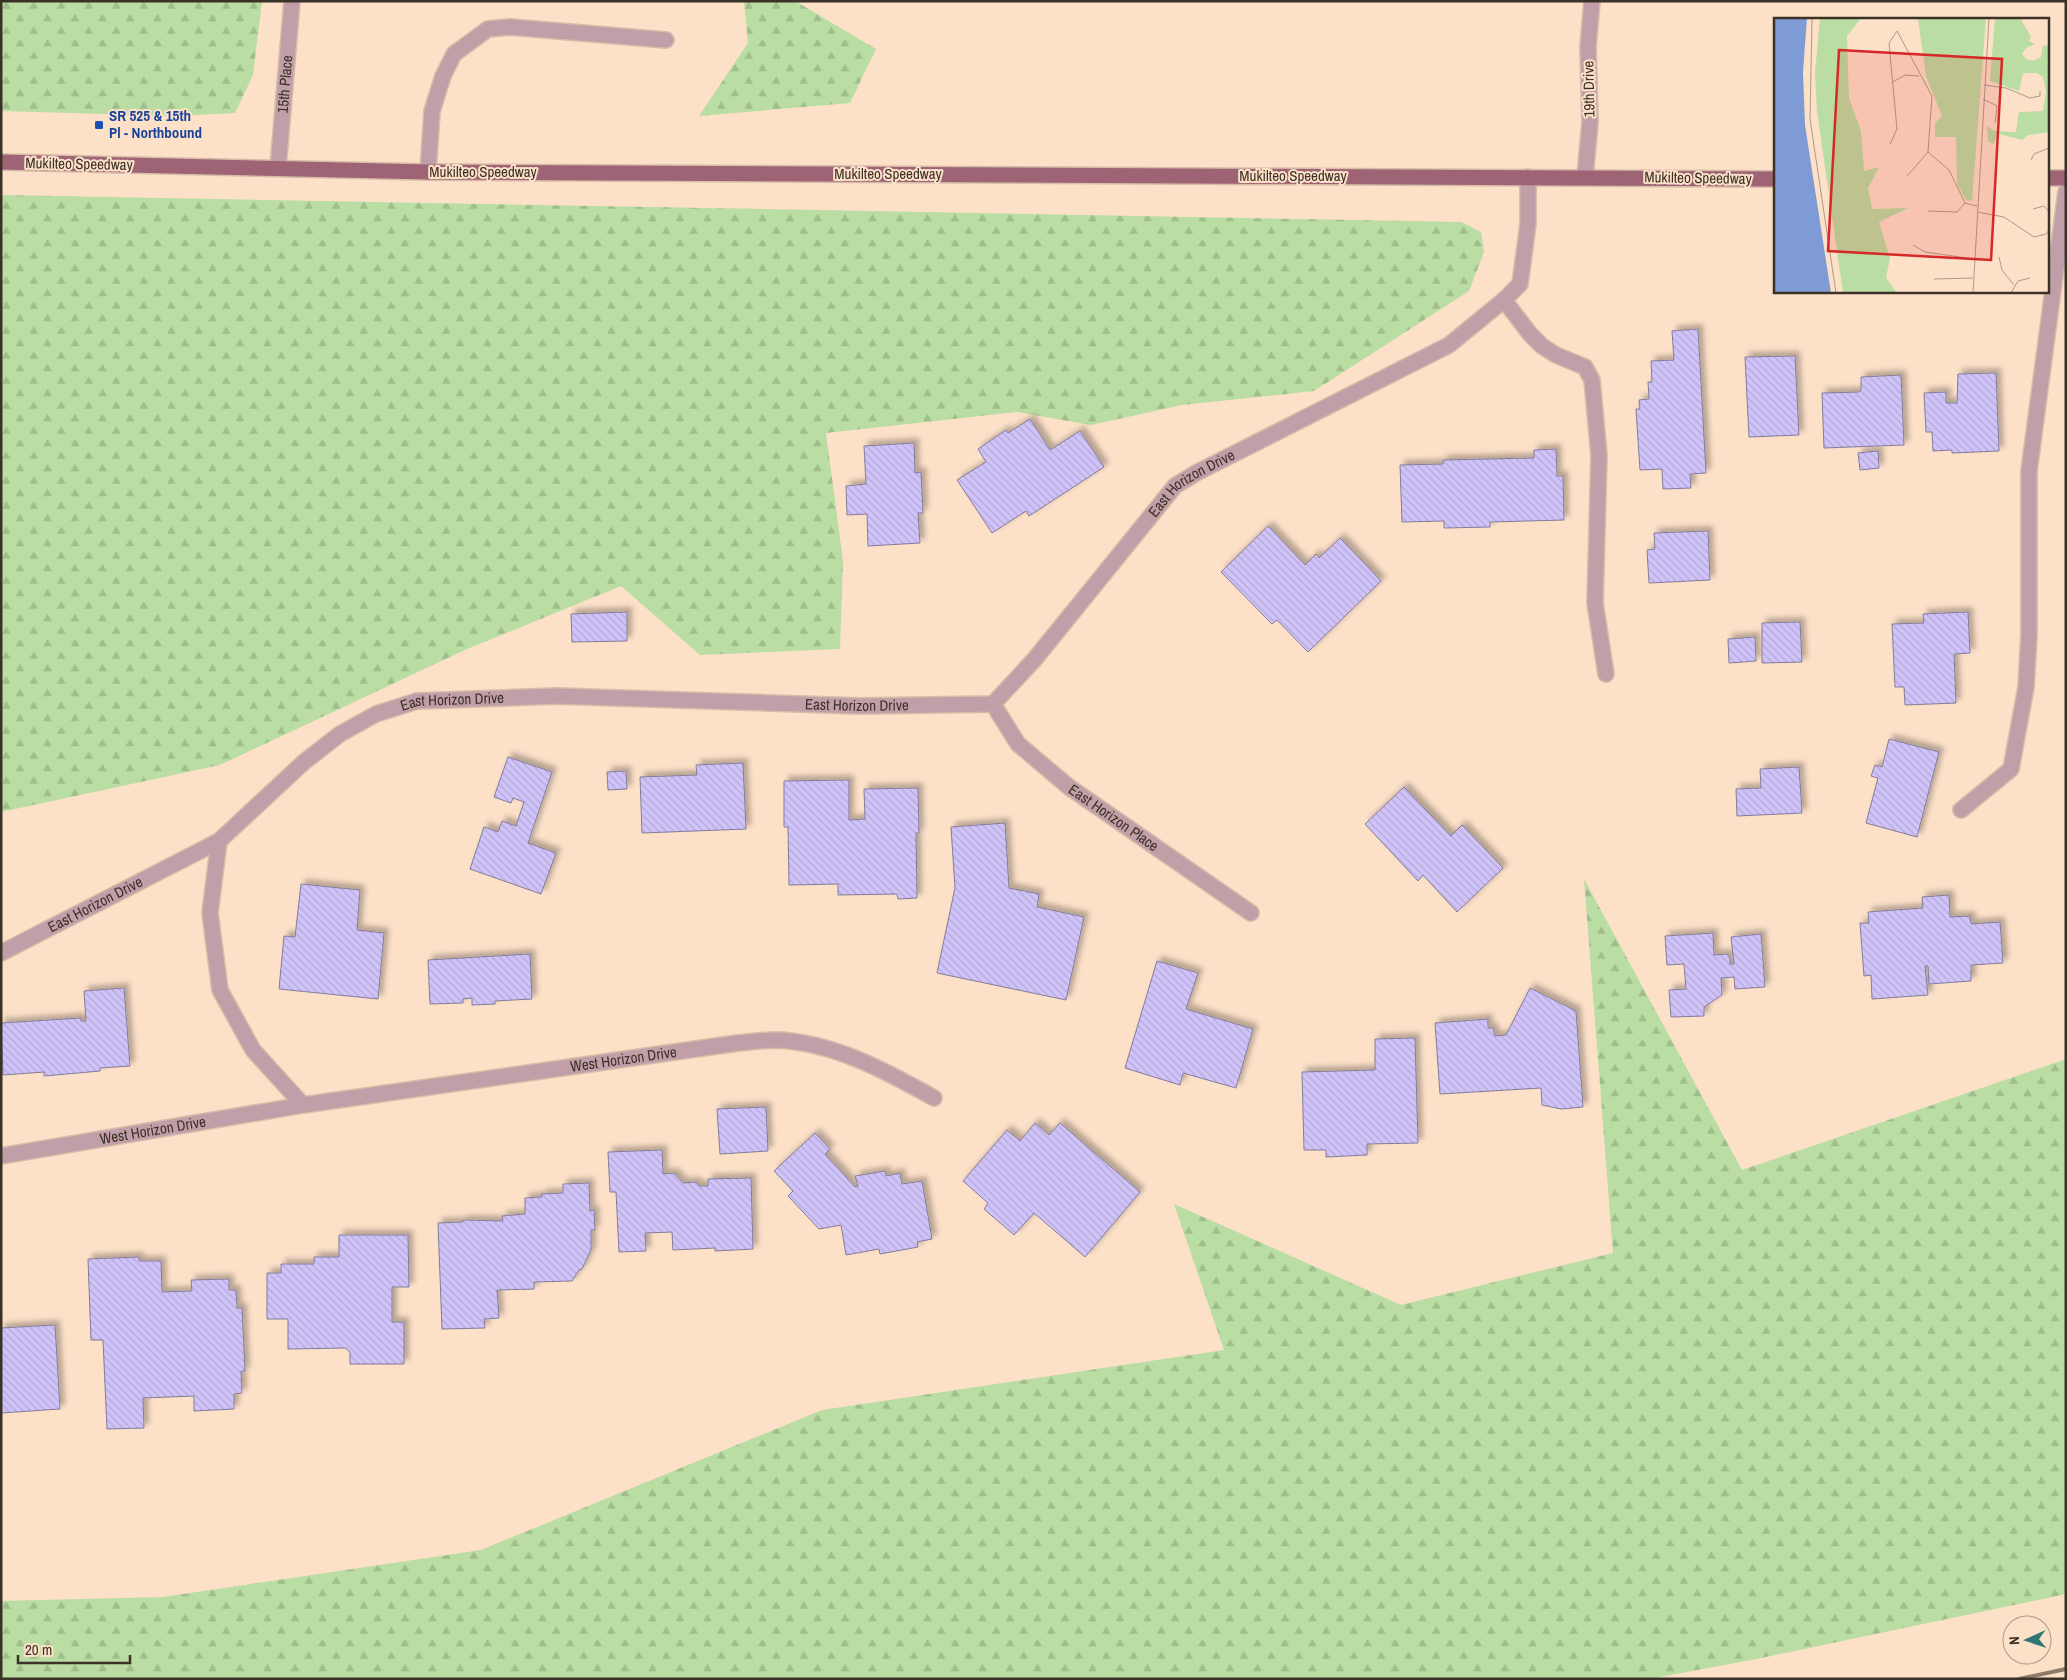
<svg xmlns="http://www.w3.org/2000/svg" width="2067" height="1680" viewBox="0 0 2067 1680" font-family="'Archivo Narrow',sans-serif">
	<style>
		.forest { fill: url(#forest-firs) }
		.building { fill: url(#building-back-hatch); stroke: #837c99; filter: url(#shadow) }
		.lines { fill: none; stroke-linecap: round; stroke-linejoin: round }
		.lane-casing { stroke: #d6bda8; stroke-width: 18 }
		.street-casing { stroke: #d6bda8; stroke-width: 18 }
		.primary-casing { stroke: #d6bda8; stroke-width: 18 }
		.lane { stroke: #c19fa8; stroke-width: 15 }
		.street { stroke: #c19fa8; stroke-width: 15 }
		.primary { stroke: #9e6374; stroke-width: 15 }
		.rail { stroke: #8d7b6b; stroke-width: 4 }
		.transit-dot { fill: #1a4fb4; stroke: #fce0c8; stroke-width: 2 }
		.labels { text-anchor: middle; stroke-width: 4; stroke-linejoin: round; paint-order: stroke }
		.street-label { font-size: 15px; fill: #3c3127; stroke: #fce0c8 }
		.transit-label { font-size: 15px; font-weight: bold; fill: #164399; stroke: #fce0c8; text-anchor: start }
		.inset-road { fill: none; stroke: #af9a88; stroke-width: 1 }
		.view { fill: #d62828; fill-opacity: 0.15; stroke: #d62828; stroke-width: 2.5 }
		.inset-edge { fill: none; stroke: #3c3127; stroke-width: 2.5 }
	</style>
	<defs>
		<pattern id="forest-firs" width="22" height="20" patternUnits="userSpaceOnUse" patternTransform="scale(1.25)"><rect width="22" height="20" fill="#b9dda2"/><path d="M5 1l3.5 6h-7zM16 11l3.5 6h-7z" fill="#a0be8c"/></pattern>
		<pattern id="building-back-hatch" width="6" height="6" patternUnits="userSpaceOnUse" patternTransform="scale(1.25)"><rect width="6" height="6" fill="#d0c3f9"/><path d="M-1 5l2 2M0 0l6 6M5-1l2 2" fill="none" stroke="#b4a8d5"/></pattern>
		<filter id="shadow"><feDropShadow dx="4.5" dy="-4.5" stdDeviation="2.5" flood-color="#0004"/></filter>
	</defs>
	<rect width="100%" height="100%" fill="#fce0c8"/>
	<g class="forest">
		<path d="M1 1H262L253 75 235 113 174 116 1 111Z"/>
		<path d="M744 1H795L876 49 850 103 699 116 748 43Z"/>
		<path d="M1 195 1461 222 1481 232 1484 252 1469 291 1314 391 1182 405 1091 425 1017 412 826 433 843 561 840 649 700 655 621 586 467 649 220 765 1 812Z"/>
		<path d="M1584 879 1742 1170 2066 1059V1594L1756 1659 1649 1679H1V1601L163 1597 481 1550 822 1410 1224 1350 1174 1204 1401 1305 1613 1253Z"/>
	</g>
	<g class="building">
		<path d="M1698 329 1706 473 1690 474 1691 488 1663 489 1662 469 1640 470 1636 409H1640L1639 400 1649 399 1648 382H1652L1651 361 1674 360 1672 331Z"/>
		<path d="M1795 356 1799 435 1749 437 1745 357Z"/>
		<path d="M1996 373 1999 451 1952 453V450L1933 451 1932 432H1926L1924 393 1946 392V403H1957L1958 374Z"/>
		<path d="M1901 375 1904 445 1824 448 1822 393 1859 392 1861 390V377Z"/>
		<path d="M1030 419 1050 450 1080 431 1104 467 1029 516 1026 511 992 533 957 480 986 462 978 449 1006 430 1008 433Z"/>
		<path d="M914 443 915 473 921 472 923 513H918L920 543 868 546 867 514 847 515 846 486 866 484 864 446Z"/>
		<path d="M1556 449 1557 476H1563L1564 520 1490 522V527L1444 528V521L1402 522 1400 465 1443 464V460L1534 458V450Z"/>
		<path d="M1878 451 1879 468 1860 470 1858 453Z"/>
		<path d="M1268 526 1305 565 1316 554 1319 558 1340 538 1381 581 1308 652 1277 620 1272 624 1221 572Z"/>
		<path d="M1708 531 1710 580 1649 583 1647 550 1655 549 1654 533Z"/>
		<path d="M627 612V641L572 642 571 614Z"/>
		<path d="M1968 612 1970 653 1954 654 1956 703 1905 705 1904 687H1895L1892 624 1924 623 1923 614Z"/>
		<path d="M1800 622 1802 662 1762 663V623Z"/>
		<path d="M1755 637 1756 661 1729 663 1728 639Z"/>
		<path d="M1889 739 1939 752 1917 837 1866 823 1878 778 1871 776 1875 765 1882 767Z"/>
		<path d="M508 757 552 772 528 843 556 853 541 894 470 869 484 827 498 832 502 821 516 826 524 802 513 798 511 803 494 797Z"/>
		<path d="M743 763 746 829 642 833 640 777 697 775 696 765Z"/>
		<path d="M1799 767 1802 813 1737 816 1736 789 1761 788 1760 769Z"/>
		<path d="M626 771 627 789 608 790 607 772Z"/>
		<path d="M849 780V820L865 819 864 789 918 788 919 833H916L917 898 898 899 897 894 838 895V884L789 885 788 827H784V781Z"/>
		<path d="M1404 787 1451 836 1462 825 1503 868 1457 912 1423 875 1418 881 1365 824Z"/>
		<path d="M1005 823 1009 888 1039 894 1037 907 1084 917 1066 1000 937 973 955 888 951 827Z"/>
		<path d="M301 884 360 890 357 930 384 933 378 999 279 989 284 936 295 937Z"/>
		<path d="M1949 895 1950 917 1970 916 1971 924 2000 922 2003 963 1971 965V981L1929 984 1928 966H1925L1928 995 1872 999 1871 975 1864 976 1860 923H1869L1868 912 1923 908 1922 897Z"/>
		<path d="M1713 933 1714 955 1727 954 1730 958V964H1734L1731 937 1761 934 1765 987 1735 989 1734 977 1721 978 1722 995 1704 1007V1016L1671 1017 1669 990 1686 989 1684 964 1667 965 1665 936Z"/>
		<path d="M530 954 532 999 495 1001V1004L472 1005V998L463 999V1003L430 1004 428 960Z"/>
		<path d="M1157 961 1198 973 1186 1009 1253 1029 1236 1088 1183 1073 1180 1085 1125 1068Z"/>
		<path d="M124 988 130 1066 100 1068V1071L44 1076V1072L3 1075 1 1023 81 1018V1021H86L84 991Z"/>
		<path d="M1530 988 1576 1011 1583 1107 1561 1109 1542 1105 1541 1088 1440 1094 1435 1023 1488 1019V1028H1493L1495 1036 1506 1035Z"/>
		<path d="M1415 1038 1418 1143 1367 1144V1155L1326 1157V1150H1304L1302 1072 1375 1070V1039Z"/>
		<path d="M766 1107 768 1151 720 1154 717 1109Z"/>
		<path d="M1035 1123 1049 1135 1060 1123 1140 1192 1085 1257 1034 1213 1014 1235 984 1209 988 1203 963 1181 1007 1130 1020 1141Z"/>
		<path d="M815 1133 830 1149 825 1154 855 1187 858 1186 855 1176 885 1171 886 1176 900 1173 902 1184 922 1181 932 1239 917 1242 918 1247 880 1254 879 1249 846 1255 841 1225 819 1229 788 1196 793 1191 774 1171Z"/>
		<path d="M662 1150 663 1174 674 1173 683 1183 696 1182 699 1186H708V1179L751 1178 753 1249 715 1251V1248L673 1250 672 1232 645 1233 646 1251 619 1252 616 1192H610L608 1152Z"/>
		<path d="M589 1183 590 1211 594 1210 595 1230H591V1250L582 1269 579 1270 572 1281 534 1282V1289L497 1290 499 1318 484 1319 485 1328 442 1329 438 1223 463 1222V1220L503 1221 502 1216 525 1214V1198L542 1197 541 1194 563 1193V1184Z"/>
		<path d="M339 1235H408L409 1287H392V1322H404V1364H350V1352L345 1348 288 1349V1319H267V1273H281V1264H314V1257H339Z"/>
		<path d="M139 1257V1261H161L162 1292 192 1291 191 1280 229 1279V1290H236L237 1308H242L245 1371H241L242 1393 234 1394V1409L194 1411V1396L143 1398 144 1428 107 1429 103 1340H91L88 1259Z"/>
		<path d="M55 1325 60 1409 1 1413V1328Z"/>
	</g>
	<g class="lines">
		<defs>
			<g id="lane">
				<path d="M428 172 432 111 443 76 454 54 488 29 510 27 666 40"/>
				<path d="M1504 300 1530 334 1542 346 1556 355 1585 367 1592 380 1599 455 1595 603 1606 674"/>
				<path d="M1961 810 2011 769 2026 687 2029 634V471L2066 192"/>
			</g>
			<g id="street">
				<path id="s1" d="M278 168 292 1"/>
				<path d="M1585 177 1590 122 1588 47 1592 1"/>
				<path id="s2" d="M993 704 1018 744 1069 787 1251 913"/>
				<path d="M219 841 210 913 220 990 253 1050 303 1105"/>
				<path id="s3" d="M1 953 219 841 304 762 340 734 376 714 417 701 557 696 860 706 993 704 1034 660 1175 486 1196 473 1449 345 1504 300 1520 284 1528 224V177"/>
				<path id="s4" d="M1 1156 303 1105 738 1043C750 1042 764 1040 776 1040 833 1042 886 1071 934 1098"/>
			</g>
			<g id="primary">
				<path d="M1 162 428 172 1776 179"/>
				<path d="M2048 178H2066"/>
			</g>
		</defs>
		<use href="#lane" class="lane-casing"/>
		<use href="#street" class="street-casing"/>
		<use href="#primary" class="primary-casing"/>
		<use href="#lane" class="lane"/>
		<use href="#street" class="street"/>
		<use href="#primary" class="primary"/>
		<path class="rail" d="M2019 1679 2066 1669"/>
	</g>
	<rect class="transit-dot" x="94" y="120" width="10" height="10" rx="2.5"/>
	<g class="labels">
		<g class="street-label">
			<text dy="5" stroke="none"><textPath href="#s1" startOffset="84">15th Place</textPath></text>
			<text transform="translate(1589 89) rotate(-91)" y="5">19th Drive</text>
			<text transform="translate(79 164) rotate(1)" y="5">Mukilteo Speedway</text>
			<text x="483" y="177">Mukilteo Speedway</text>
			<text x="888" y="179">Mukilteo Speedway</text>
			<text x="1293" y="181">Mukilteo Speedway</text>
			<text transform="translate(1698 178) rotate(1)" y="5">Mukilteo Speedway</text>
			<text dy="5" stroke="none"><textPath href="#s3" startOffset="1366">East Horizon Drive</textPath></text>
			<text dy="5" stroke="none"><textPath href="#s3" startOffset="526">East Horizon Drive</textPath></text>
			<text dy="5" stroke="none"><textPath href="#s3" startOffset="931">East Horizon Drive</textPath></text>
			<text dy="5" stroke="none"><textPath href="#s2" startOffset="168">East Horizon Place</textPath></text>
			<text dy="5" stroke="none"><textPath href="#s3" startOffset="106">East Horizon Drive</textPath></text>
			<text dy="5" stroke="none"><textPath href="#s4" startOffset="630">West Horizon Drive</textPath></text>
			<text dy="5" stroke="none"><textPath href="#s4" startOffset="154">West Horizon Drive</textPath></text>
		</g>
		<g class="transit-label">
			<text x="109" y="121">SR 525 &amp; 15th<tspan x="109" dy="17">Pl - Northbound</tspan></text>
		</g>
	</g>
	<g transform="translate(1774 18)">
		<rect width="275" height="275" fill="#fce0c8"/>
		<path d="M46 0H87L73 18 75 80 87 113 90 153 105 149 94 170 98 191 134 190 105 204 116 240 112 260 123 275H69L43 93 41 55ZM144 0H212L198 183 192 182 183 166 182 119H161V105L168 98 152 58ZM221 0H246L257 19 255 23 261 26 252 30 248 36 252 41 259 43 267 39 269 28 275 27V114L254 117 248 122 225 116 219 126 214 123 213 108 220 113 242 114 245 94 269 93 272 74 269 59 263 55H249L245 73 216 63Z" fill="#b9dda2"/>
		<path d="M0 0H33L29 54 31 107 57 275H0Z" fill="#7e9bd6"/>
		<path class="inset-road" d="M38 0 36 101 62 275M119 64 131 57 145 58M210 67 232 70 256 80 266 78V73M209 81 223 88 221 105M116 126 123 111 115 25 123 13 158 78 154 134 175 152 191 185 203 188M257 142 260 136 275 130M133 158 154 134M259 191 270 188 275 194M154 193 183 194 191 185M203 194 230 199 260 219 272 216 275 212M139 227 151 234 200 241M225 239 228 252 240 267M160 261 199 260M199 275 215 0M237 275 244 263 256 260"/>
		<path class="view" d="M65 32 228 41 217 242 54 233Z"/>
		<rect width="275" height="275" class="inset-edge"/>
	</g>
	<rect width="2067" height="1680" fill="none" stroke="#3c3127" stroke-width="5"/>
	<g transform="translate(2027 1640) rotate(267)"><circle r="24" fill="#fce0c8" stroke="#af9a88"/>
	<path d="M0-4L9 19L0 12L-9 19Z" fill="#2f7772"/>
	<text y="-8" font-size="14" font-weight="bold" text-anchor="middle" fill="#3c3127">N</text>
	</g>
	<path d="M18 1655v8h112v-8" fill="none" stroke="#3c3127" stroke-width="2.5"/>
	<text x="25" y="1655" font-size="15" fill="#3c3127" stroke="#fce0c8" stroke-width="4" paint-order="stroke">20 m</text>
</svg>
